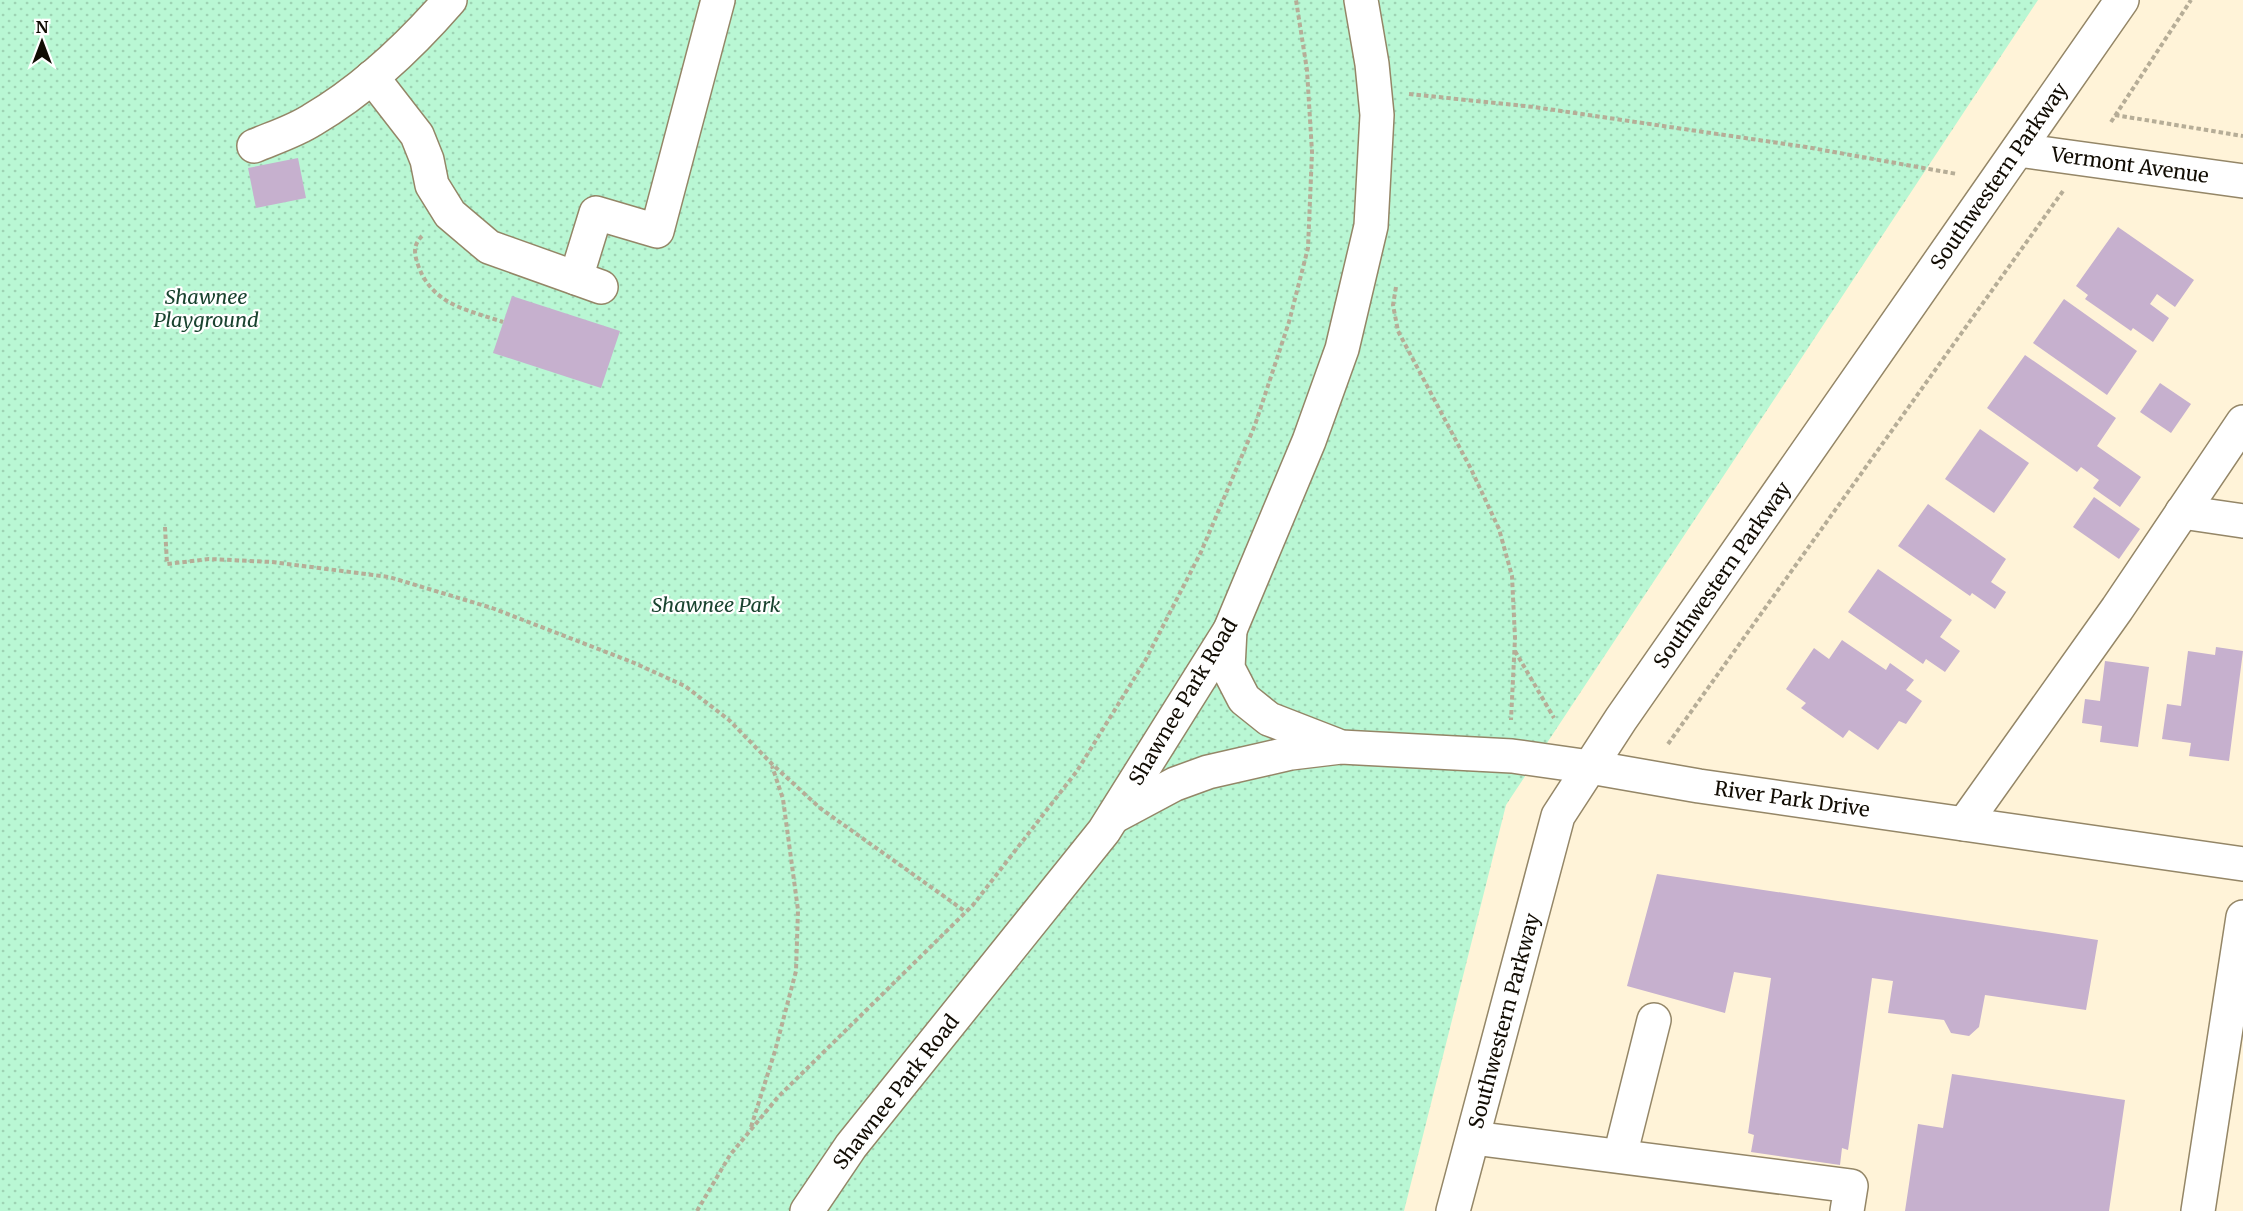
<svg xmlns="http://www.w3.org/2000/svg" width="2243" height="1211" viewBox="0 0 2243 1211" font-family="Merriweather,serif">
	<style>
		.park { fill: url(#park-dots) }
		.building { fill: #c6b0ce }
		.lines { fill: none; stroke-linecap: round; stroke-linejoin: round }
		.minor-casing { stroke: #948667; stroke-width: 36 }
		.path { stroke: #b6ad97; stroke-width: 4; stroke-dasharray: 4.5 3; stroke-linecap: butt }
		.minor { stroke: #fff; stroke-width: 33 }
		.labels { text-anchor: middle; stroke-width: 4.5; stroke-linejoin: round; paint-order: stroke }
		.street-label { font-size: 20px; fill: #110c03; stroke: #fff }
		.park-label { font-size: 20px; font-style: italic; fill: #19432f; stroke: #fff }
	</style>
	<defs>
		<pattern id="park-dots" width="8" height="8" patternUnits="userSpaceOnUse" patternTransform="scale(1.5)"><rect width="8" height="8" fill="#b9f7d4"/><path d="M2 2h.1M6 6h.1" fill="none" stroke="#9ed3b4" stroke-width="1.8" stroke-linecap="round"/></pattern>
	</defs>
	<rect width="100%" height="100%" fill="#fff3d8"/>
	<path class="park" d="M0 0H2038L1506 805 1404 1211H0Z"/>
	<g class="building">
		<path d="M298 158 306 198 256 208 248 168Z"/>
		<path d="M2118 227 2194 280 2175 307 2157 294 2150 304 2169 318 2153 342 2133 328 2131 331 2085 299 2088 295 2076 286Z"/>
		<path d="M512 296 620 331 601 388 493 353Z"/>
		<path d="M2064 299 2137 351 2107 395 2033 343Z"/>
		<path d="M2025 355 2116 418 2097 446 2141 477 2120 507 2093 488 2099 480 2081 467 2077 472 1987 408Z"/>
		<path d="M2160 383 2191 404 2171 433 2140 412Z"/>
		<path d="M1980 429 2029 463 1994 513 1945 479Z"/>
		<path d="M2094 497 2140 529 2119 559 2073 527Z"/>
		<path d="M1928 504 2006 559 1991 582 2006 592 1995 609 1972 593 1970 596 1898 546Z"/>
		<path d="M1878 569 1952 620 1940 637 1960 651 1945 672 1926 659 1923 664 1848 612Z"/>
		<path d="M1842 640 1886 670 1890 663 1914 680 1906 690 1922 701 1906 724 1899 721 1878 750 1849 730 1843 738 1801 708 1806 703 1786 689 1814 648 1829 659Z"/>
		<path d="M2216 647 2243 651 2229 761 2189 756 2191 743 2162 739 2167 704 2181 706 2188 651 2215 655Z"/>
		<path d="M2105 661 2149 667 2138 747 2100 742 2102 726 2082 723 2085 699 2100 701Z"/>
		<path d="M1657 874 2098 940 2086 1010 1985 995 1979 1027 1969 1036 1951 1033 1944 1020 1888 1013 1893 981 1872 978 1848 1150 1842 1148 1840 1165 1751 1152 1754 1135 1748 1133 1771 978 1734 972 1725 1013 1627 986Z"/>
		<path d="M1952 1074 2125 1100 2109 1211H1905L1918 1124 1943 1128Z"/>
	</g>
	<g class="lines">
		<defs>
			<g id="minor">
				<path d="M372 77 417 135 427 160 432 185 450 214 489 247 601 287"/>
				<path d="M254 146C273 138 295 131 312 120 365 89 410 46 450 0"/>
				<path d="M2018 150 2243 181"/>
				<path d="M576 278 596 213 657 231 718 0"/>
				<path d="M2182 512 2243 521"/>
				<path d="M1230 630 1228 668 1244 699 1269 719 1336 745"/>
				<path d="M1117 815 1175 784 1208 772 1291 753 1341 747 1512 756 1590 767 1699 786 2243 864"/>
				<path d="M1964 824 2117 609 2243 422"/>
				<path d="M1473 1138 1851 1186 1847 1211"/>
				<path d="M1620 1156 1654 1020"/>
				<path d="M807 1211 851 1146 1104 831 1230 630 1309 441 1342 349 1371 226 1377 115 1372 64 1361 0"/>
				<path d="M1453 1211 1558 816 1621 719 2122 0"/>
				<path d="M2198 1211 2243 917"/>
			</g>
		</defs>
		<use href="#minor" class="minor-casing"/>
		<g class="path">
			<path d="M1409 94 1534 107 1806 147 1957 174"/>
			<path d="M2115 115 2243 136"/>
			<path d="M2111 122 2191 0"/>
			<path d="M422 236C413 245 414 253 418 265 432 305 468 310 503 322"/>
			<path d="M1396 287 1393 305 1398 331 1471 469 1499 529 1512 576 1515 638 1511 720"/>
			<path d="M165 527 167 564 209 559 272 562 389 577 492 608 632 662 685 686 729 720 772 764 820 808 966 912"/>
			<path d="M1515 651 1554 718"/>
			<path d="M1668 744 2063 191"/>
			<path d="M751 1127 775 1051 796 971 798 910 783 799 772 766"/>
			<path d="M697 1211 730 1155 778 1097 973 905 1077 771 1145 661 1201 552 1255 425 1289 322 1308 248 1312 152 1307 70 1296 0"/>
		</g>
		<use href="#minor" class="minor"/>
	</g>
	<g class="labels">
		<g class="street-label">
			<text transform="translate(2130 165) rotate(8)" y="7">Vermont Avenue</text>
			<text transform="translate(1999 176) rotate(-55)" y="7">Southwestern Parkway</text>
			<text transform="translate(1722 575) rotate(-55)" y="7">Southwestern Parkway</text>
			<text transform="translate(1183 702) rotate(-59)" y="7">Shawnee Park Road</text>
			<text transform="translate(1792 799) rotate(8)" y="7">River Park Drive</text>
			<text transform="translate(1504 1021) rotate(-75)" y="7">Southwestern Parkway</text>
			<text transform="translate(896 1092) rotate(-52)" y="7">Shawnee Park Road</text>
		</g>
		<g class="park-label">
			<text x="206" y="304">Shawnee<tspan x="206" dy="23">Playground</tspan></text>
			<text x="716" y="612">Shawnee Park</text>
		</g>
	</g>
	<g transform="translate(42 42)" stroke="#ffffff" stroke-width="4.5" paint-order="stroke">
	<path d="M0-4.5L10 22L0 15L-10 22Z" fill="#110c03"/>
	<text y="-9" font-size="16" font-weight="bold" text-anchor="middle" fill="#110c03">N</text>
	</g>
</svg>
